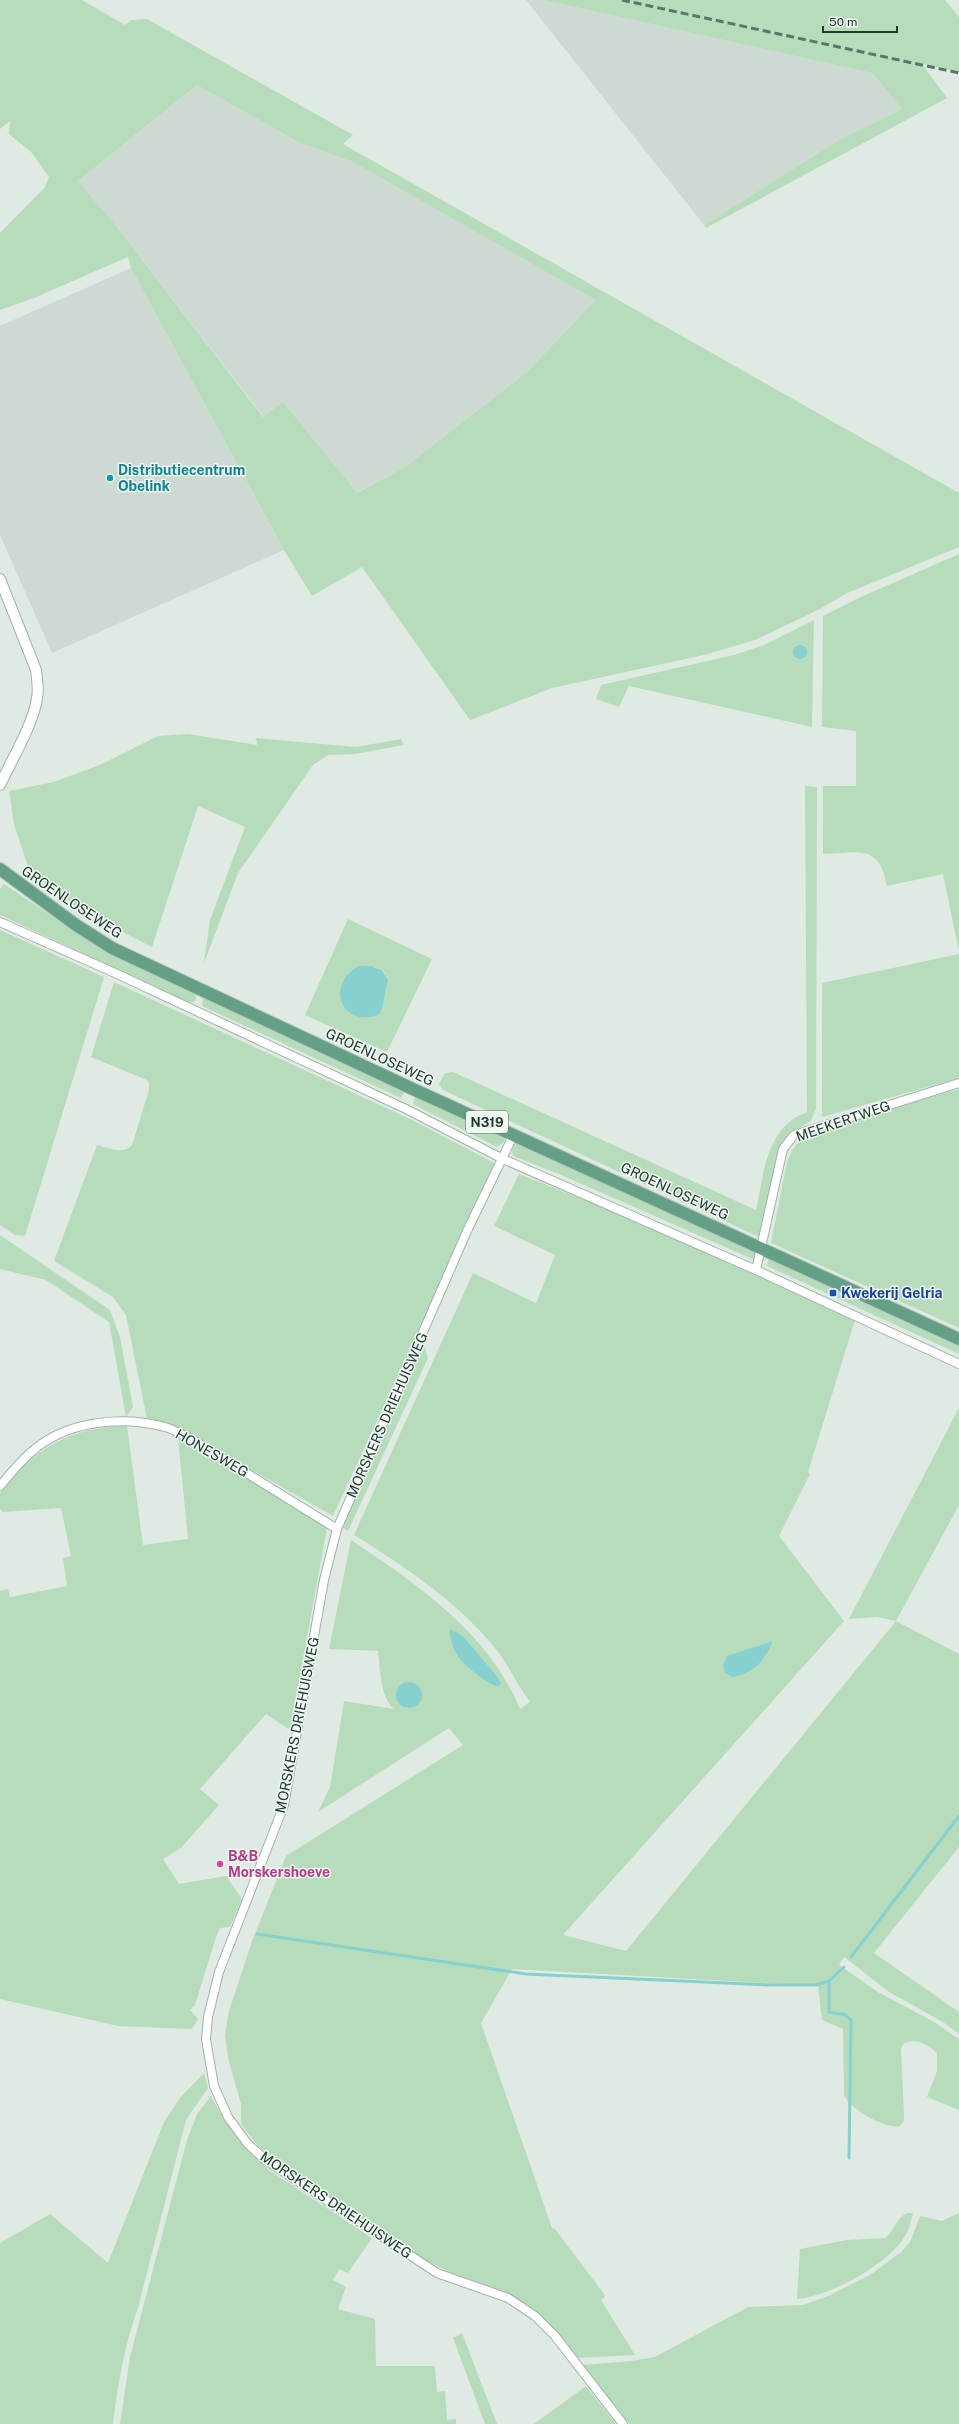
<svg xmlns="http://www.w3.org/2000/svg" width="959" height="2424" viewBox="0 0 959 2424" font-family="'Public Sans',sans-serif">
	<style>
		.built { fill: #cddad2 }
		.green { fill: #b7dcbb; fill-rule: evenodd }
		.water { fill: #86d0d0 }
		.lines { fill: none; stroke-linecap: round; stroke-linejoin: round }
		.stream { stroke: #86d0d0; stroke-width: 3 }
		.minor-casing { stroke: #a2b2a9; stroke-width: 10 }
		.tertiary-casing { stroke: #a2b2a9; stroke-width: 12 }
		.primary-casing { stroke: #bcc4c1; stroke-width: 14 }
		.minor { stroke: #fff; stroke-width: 8 }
		.tertiary { stroke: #fff; stroke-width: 10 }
		.primary { stroke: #63a086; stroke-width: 12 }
		.rail { stroke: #5a766a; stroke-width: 3; stroke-dasharray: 8 4; stroke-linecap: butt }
		.culture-dot { fill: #0f9aa8; stroke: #eff7f2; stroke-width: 1.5 }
		.transit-dot { fill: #1a4fb4; stroke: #eff7f2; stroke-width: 1.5 }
		.hotel-dot { fill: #d1479c; stroke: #eff7f2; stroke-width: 1.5 }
		.labels { text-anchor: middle; stroke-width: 3; stroke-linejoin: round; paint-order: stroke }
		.shield { fill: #eff7f2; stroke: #5e736a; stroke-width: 1 }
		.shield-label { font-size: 13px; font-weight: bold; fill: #203a2f }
		.culture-label { font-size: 14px; font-weight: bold; fill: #0d838f; stroke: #eff7f2; text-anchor: start }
		.street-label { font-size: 14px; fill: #203a2f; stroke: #eff7f2 }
		.transit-label { font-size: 14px; font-weight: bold; fill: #164399; stroke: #eff7f2; text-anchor: start }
		.hotel-label { font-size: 14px; font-weight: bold; fill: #b23c85; stroke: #eff7f2; text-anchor: start }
	</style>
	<rect width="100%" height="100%" fill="#dfeae3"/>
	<g class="built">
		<path d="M526 0H544L872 73 902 109 839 140 704 225Z"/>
		<path d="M197 85 300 143 353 162 597 300 527 372 405 467 356 493 283 402 264 417 113 222 78 181Z"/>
		<path d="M131 268 284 550 52 653 0 535V326Z"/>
	</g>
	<g class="green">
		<path d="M0 0H82L125 25 131 20 147 19 353 135 343 144 959 493V547L845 594 820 609 755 640 704 655 552 688 470 720 362 567 312 596 284 550 131 268 128 257 34 298 0 310V233L45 187 49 177 32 153 9 134 10 121 0 129ZM197 85 300 143 353 162 596 300 527 372 405 467 357 493 283 402 263 417 113 222 78 181Z"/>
		<path d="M544 0H945L959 17V72L922 64 947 98 706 228 704 225 839 140 902 109 872 73Z"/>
		<path d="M959 554V951L943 874 887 886C879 843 859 853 823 854V786H856V731L822 727 823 616 863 596Z"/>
		<path d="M814 620 812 727 629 686 619 707 596 699 601 685 734 655 764 645Z"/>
		<path d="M188 734 257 745 256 738 356 747 401 739 404 745 355 754 328 755 313 765 238 873 204 963 210 920 245 827 198 806 152 947 85 913 41 880 28 867 14 824 9 791 54 782 102 764 158 736Z"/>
		<path d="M805 786 817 787 816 1108 811 1121 791 1133 763 1239 443 1090 439 1084 445 1073 453 1072 756 1210C764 1173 766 1127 807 1112Z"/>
		<path d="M4 884 87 940 120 958 197 994 195 1001 190 1003 0 915V889Z"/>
		<path d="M348 919 432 959 387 1052 305 1015ZM375 967 383 970 388 980 382 1009Z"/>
		<path d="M0 930 104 977 25 1236 15 1235 0 1225Z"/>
		<path d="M959 954V1078L822 1117V983Z"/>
		<path d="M114 982 412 1120 496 1164 333 1516 179 1429 147 1419 126 1315 113 1297 54 1261 97 1145C109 1148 123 1155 132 1145L149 1090V1083L147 1080 91 1057Z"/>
		<path d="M203 997 405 1091 401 1098 202 1006Z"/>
		<path d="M959 1089V1328L771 1243 787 1162 791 1152 803 1136 874 1113Z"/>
		<path d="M416 1094 506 1136 504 1142 497 1147 413 1104Z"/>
		<path d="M517 1141 760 1250 757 1261 559 1174 513 1156 512 1150Z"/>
		<path d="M519 1174 622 1215 855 1320 808 1472 810 1474 779 1536 844 1621 563 1935 626 1951 896 1621 877 1617 849 1619 959 1408V1505L896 1621 959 1654V1847L874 1953 959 2012V2034L943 2022 889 1992 844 1957 839 1965 878 1992 934 2022 959 2039V2110L927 2097 937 2071V2053C928 2044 915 2037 903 2044L901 2049 904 2114V2121L900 2126C887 2130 849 2109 844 2095L843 2029 822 2020 818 1986 512 1969 481 2023 552 2228 555 2229 604 2294 605 2297 601 2300 635 2355 577 2358 542 2316 528 2306 447 2271 416 2255 285 2168 259 2147 241 2124V2104L228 2058 225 2035 229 2011 252 1941 286 1856 463 1745 449 1728 318 1812 330 1787 344 1701 394 1709C380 1697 380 1668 378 1651L329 1649 351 1540C417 1584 489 1633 520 1709L530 1702C517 1685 509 1665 495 1648 458 1602 404 1566 354 1535L473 1273 536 1303 555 1255 494 1226ZM463 1636 497 1676 501 1683 478 1674 459 1658ZM409 1682 414 1707 406 1708 401 1705 398 1690 403 1684Z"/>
		<path d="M0 1235 110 1310 120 1337 133 1407 126 1417 109 1322 46 1280 0 1269Z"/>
		<path d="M769 1254 959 1342V1354L767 1266Z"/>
		<path d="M424 1345 428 1358 348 1531 342 1527Z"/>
		<path d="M127 1426 143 1545 188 1539 178 1438 328 1523 290 1730 266 1714 200 1789 219 1805 181 1848 163 1859 179 1884 226 1876 242 1899 230 1927 220 1928 216 1937 195 2005 190 2010 198 2019 192 2029 118 2026 0 1999V1591L8 1589 10 1597 67 1586 63 1558 71 1556 61 1508 3 1512 0 1509V1493C35 1448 69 1427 127 1426Z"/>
		<path d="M204 2073 208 2088 186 2120 138 2308C124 2346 118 2384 113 2424H0V2243L50 2214 108 2263 164 2122 180 2098Z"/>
		<path d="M211 2096C226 2125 245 2149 269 2170L372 2238 348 2273 339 2269 333 2280 346 2287 338 2309 375 2319 376 2366H435L437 2392 445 2391 447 2420 456 2419V2424H120L130 2357 187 2140 197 2114Z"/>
		<path d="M907 2213H913C911 2220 910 2228 906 2234 892 2263 828 2297 797 2299L800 2249 847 2240 885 2238C895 2231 895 2219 907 2213Z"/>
		<path d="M959 2213V2424H629L582 2365 631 2361 655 2357 748 2307 803 2305 828 2296 870 2275 901 2252 910 2242 920 2216 942 2221Z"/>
		<path d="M462 2333 497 2424H485L453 2338Z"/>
		<path d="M586 2386 616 2424H534Z"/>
	</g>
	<g class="water">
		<circle cx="800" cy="652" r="7"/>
		<path d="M359 966H370L382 970 388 980 382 1009 378 1015C342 1028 324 985 359 966Z"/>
		<path d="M450 1629 463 1636 497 1676 501 1683 499 1686C493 1689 464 1665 459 1658 454 1651 449 1638 450 1629Z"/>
		<path d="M773 1641C764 1661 755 1673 732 1677L725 1673 723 1666 727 1656Z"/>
		<circle cx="409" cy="1695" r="13"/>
	</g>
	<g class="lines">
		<g class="stream">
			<path d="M257 1934 526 1974 769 1985H816L829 1981 844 1967"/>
			<path d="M851 1957 959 1816"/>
			<path d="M829 1981V2012L846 2015 851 2020 849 2158"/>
		</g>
		<defs>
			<g id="minor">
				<path d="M0 922 115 973 406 1109 503 1159 756 1270 959 1364"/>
				<path d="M514 1134 467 1231 337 1529 324 1580 284 1805 219 1972 208 2017 206 2039 214 2086 228 2117 247 2143 264 2159 437 2273 508 2298 535 2316 555 2336 623 2424"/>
				<path d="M756 1270 783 1149 794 1135 959 1083"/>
				<path d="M0 1486C9 1475 18 1464 29 1454 64 1421 120 1415 165 1427 173 1429 182 1435 190 1438L337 1529"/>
			</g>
			<path id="tertiary" d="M0 579 36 670C37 679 39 689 37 698 34 723 11 761 0 785"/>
			<path id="primary" d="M0 869 76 925 112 948 415 1090 959 1339"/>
		</defs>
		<use href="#minor" class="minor-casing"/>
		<use href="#tertiary" class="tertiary-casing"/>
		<use href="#primary" class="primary-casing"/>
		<use href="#minor" class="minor"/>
		<use href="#tertiary" class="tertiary"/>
		<use href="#primary" class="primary"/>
		<path class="rail" d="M622 0 959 73"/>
	</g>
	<circle class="culture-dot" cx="110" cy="478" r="4"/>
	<rect class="transit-dot" x="829" y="1289" width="8" height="8" rx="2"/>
	<circle class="hotel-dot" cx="220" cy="1864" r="4"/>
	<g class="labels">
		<rect class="shield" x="466" y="1111" width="42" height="22" rx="3"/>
		<g class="shield-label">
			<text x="487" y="1127">N319</text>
		</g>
		<g class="culture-label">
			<text x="118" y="475">Distributiecentrum<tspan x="118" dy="16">Obelink</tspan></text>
		</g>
		<g class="street-label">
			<text transform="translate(72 902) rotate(34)" y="5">GROENLOSEWEG</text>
			<text transform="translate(380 1057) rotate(25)" y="5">GROENLOSEWEG</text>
			<text transform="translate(843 1121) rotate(-19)" y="5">MEEKERTWEG</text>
			<text transform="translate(675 1191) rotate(25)" y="5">GROENLOSEWEG</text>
			<text transform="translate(387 1415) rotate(-66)" y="5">MORSKERS DRIEHUISWEG</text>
			<text transform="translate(212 1453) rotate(30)" y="5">HONESWEG</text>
			<text transform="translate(297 1725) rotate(-79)" y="5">MORSKERS DRIEHUISWEG</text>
			<text transform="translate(336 2205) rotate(34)" y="5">MORSKERS DRIEHUISWEG</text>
		</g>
		<g class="transit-label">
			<text x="841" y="1298">Kwekerij Gelria</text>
		</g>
		<g class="hotel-label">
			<text x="228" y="1861">B&amp;B<tspan x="228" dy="16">Morskershoeve</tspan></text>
		</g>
	</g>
	<path d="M823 26v6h74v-6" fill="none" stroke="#203a2f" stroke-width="2"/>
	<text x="829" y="26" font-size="12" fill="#203a2f" stroke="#eff7f2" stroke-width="3" paint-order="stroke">50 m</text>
</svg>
